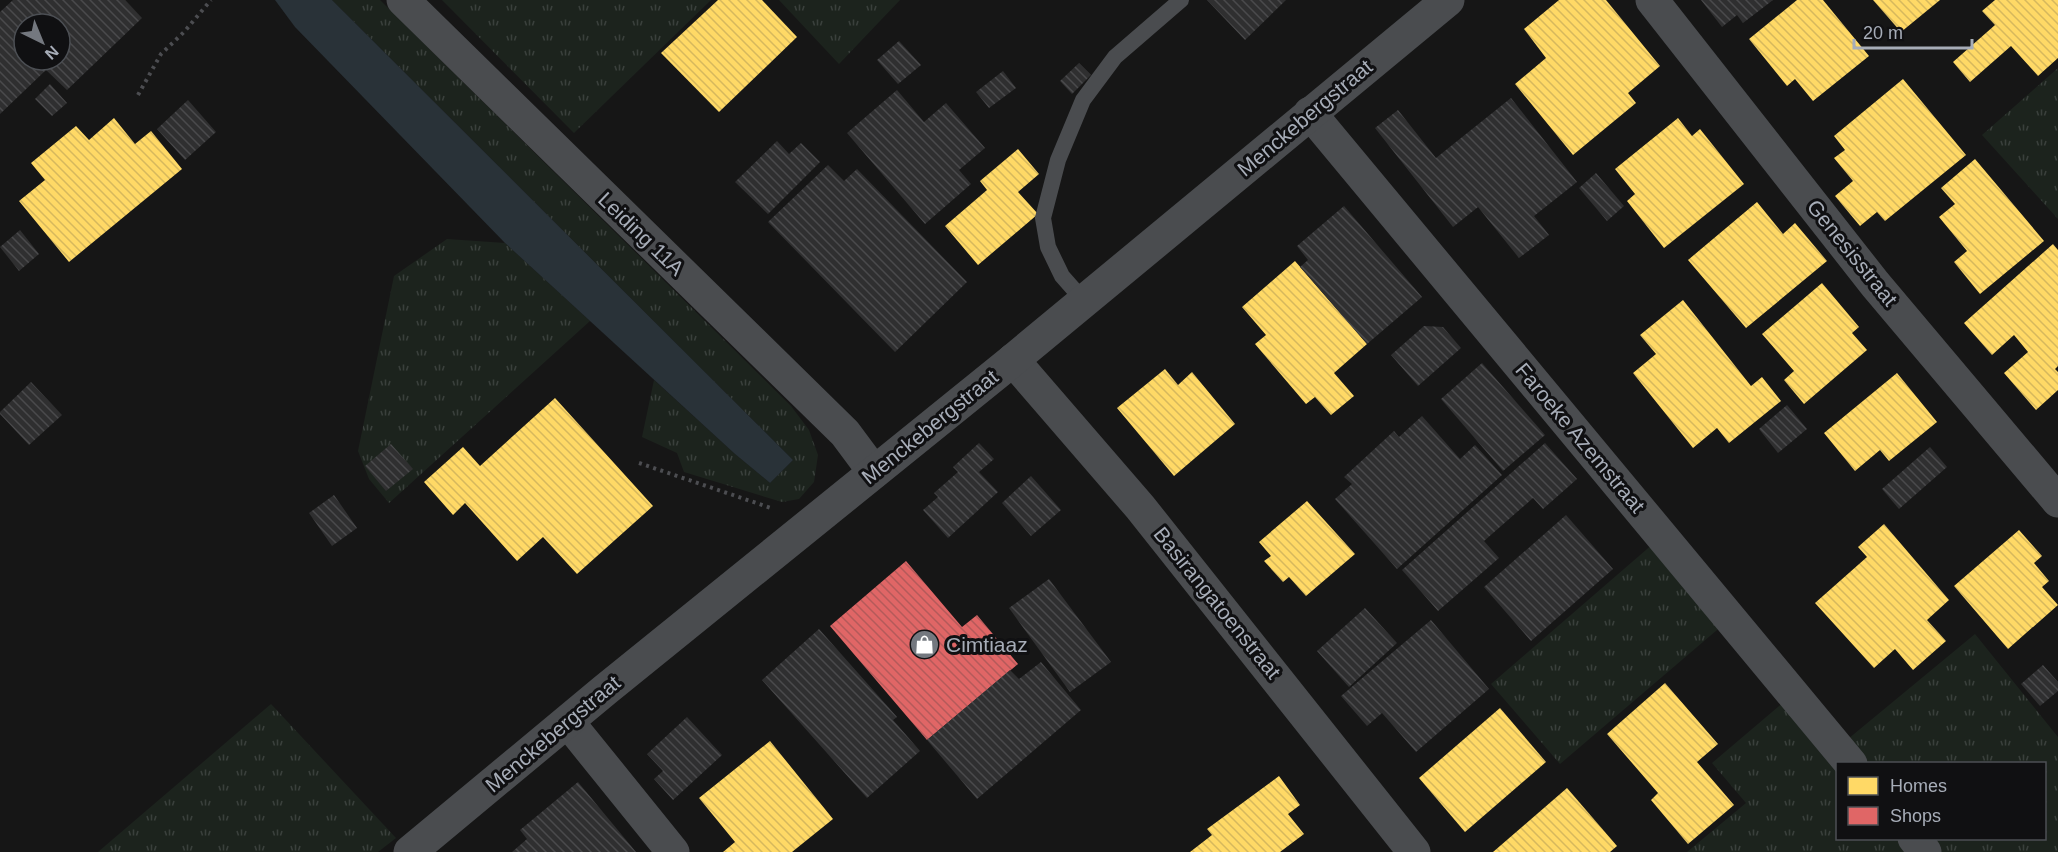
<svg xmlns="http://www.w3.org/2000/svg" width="2058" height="852" viewBox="0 0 2058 852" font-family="Arial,sans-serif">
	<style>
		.grass { fill: url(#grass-tufts) }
		.water { fill: #293238 }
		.homes { fill: url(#homes-back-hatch) }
		.shops { fill: url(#shops-back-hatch) }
		.building { fill: url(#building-back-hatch); fill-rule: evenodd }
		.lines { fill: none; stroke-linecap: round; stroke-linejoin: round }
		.path { stroke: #4c4d51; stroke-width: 4; stroke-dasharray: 3 4.5; stroke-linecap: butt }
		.service { stroke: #4a4c4f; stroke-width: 16 }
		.minor { stroke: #4a4c4f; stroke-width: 33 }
		.labels { text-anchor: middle; stroke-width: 6; stroke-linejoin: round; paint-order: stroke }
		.street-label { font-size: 21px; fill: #a7adb8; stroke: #101012 }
		.poi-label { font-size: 21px; fill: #a7adb8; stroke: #101012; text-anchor: start }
	</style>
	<defs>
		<pattern id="grass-tufts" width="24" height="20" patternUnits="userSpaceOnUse" patternTransform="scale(1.5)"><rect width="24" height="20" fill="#1c231d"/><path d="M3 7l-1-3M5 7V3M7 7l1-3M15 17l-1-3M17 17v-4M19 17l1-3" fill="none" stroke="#3a403c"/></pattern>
		<pattern id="homes-back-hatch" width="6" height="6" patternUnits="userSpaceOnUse" patternTransform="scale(1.5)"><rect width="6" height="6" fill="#ffd966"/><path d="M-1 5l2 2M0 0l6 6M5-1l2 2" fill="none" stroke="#d6b85d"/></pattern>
		<pattern id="shops-back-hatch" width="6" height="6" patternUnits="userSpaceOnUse" patternTransform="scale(1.5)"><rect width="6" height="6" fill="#e06666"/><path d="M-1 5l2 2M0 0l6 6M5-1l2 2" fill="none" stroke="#b45a5a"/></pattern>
		<pattern id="building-back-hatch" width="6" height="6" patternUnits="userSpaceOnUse" patternTransform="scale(1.5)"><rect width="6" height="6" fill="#2f2f30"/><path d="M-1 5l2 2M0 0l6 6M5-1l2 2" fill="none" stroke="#4a4a4c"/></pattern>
	</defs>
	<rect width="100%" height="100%" fill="#161616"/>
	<g class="grass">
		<path d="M332 0H380L791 406 809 430 818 455 814 482 799 499 782 502 684 472 677 453 642 437 654 380 735 454 770 483 793 460Z"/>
		<path d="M442 0H711L574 133Z"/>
		<path d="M779 0H900L839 64Z"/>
		<path d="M2058 68V219L1982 135Z"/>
		<path d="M447 239 505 243 590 321 389 503 369 479 358 451 394 276Z"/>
		<path d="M1654 543 1724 624 1560 764 1491 684Z"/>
		<path d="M1975 634 2058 737V852H1941L1930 839 2044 838V764L1868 763 1848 739Z"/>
		<path d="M1785 701 1838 764V838L1901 839 1913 852H1687L1746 803 1712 763Z"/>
		<path d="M271 704 396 838 378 852H98Z"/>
	</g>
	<path class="water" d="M275 0H332L793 460 770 483 735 454 505 243 295 27Z"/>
	<g class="homes">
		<path d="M718 0H762L797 37 719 112 661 53Z"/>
		<path d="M1559 0H1606L1660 66 1628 93 1636 103 1573 155 1515 84 1546 58 1524 29Z"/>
		<path d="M1797 0H1823L1869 56 1813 101 1795 79 1787 86 1749 39Z"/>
		<path d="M1873 0H1940L1901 32Z"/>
		<path d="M1995 0H2058V58L2038 76 2011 46 1970 82 1953 62 1995 25 1982 11Z"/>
		<path d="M1903 79 1966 155 1885 221 1877 212 1860 226 1835 196 1853 181 1834 158 1845 150 1834 136Z"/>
		<path d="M114 118 135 144 151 131 182 169 69 262 19 201 45 180 31 163 76 126 89 140Z"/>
		<path d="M1678 118 1692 136 1700 129 1744 184 1664 248 1627 201 1635 194 1615 169Z"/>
		<path d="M1018 149 1039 174 1018 192 1038 214 978 265 945 226 987 190 980 181Z"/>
		<path d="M1975 159 2044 241 1980 294 1954 262 1967 251 1939 217 1955 204 1941 188Z"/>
		<path d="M1757 202 1783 234 1795 223 1827 261 1746 328 1688 260Z"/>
		<path d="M2053 244 2058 250V366L2055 369 2058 372V390L2036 410 2004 373 2028 352 2014 335 1992 355 1964 323Z"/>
		<path d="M1295 261 1367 344 1334 373 1354 396 1331 415 1315 397 1306 404 1255 344 1266 335 1242 307Z"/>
		<path d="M1822 283 1859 327 1852 333 1867 350 1804 404 1784 380 1794 371 1762 334Z"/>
		<path d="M1683 300 1751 386 1762 377 1781 401 1729 443 1717 428 1693 448 1633 373 1656 354 1640 335Z"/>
		<path d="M1165 369 1178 385 1192 372 1235 424 1174 476 1117 408Z"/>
		<path d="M1897 373 1937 422 1889 461 1880 450 1855 471 1824 433Z"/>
		<path d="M555 398 653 506 577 574 543 537 517 561 465 503 453 515 424 482 463 447 480 466Z"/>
		<path d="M1307 501 1355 554 1306 596 1289 577 1283 582 1264 561 1271 556 1259 542Z"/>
		<path d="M1884 524 1949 600 1927 620 1946 641 1913 670 1895 649 1874 668 1815 603 1867 557 1858 547Z"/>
		<path d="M2019 530 2042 556 2034 563 2049 581 2042 587 2058 605 2008 649 1954 586Z"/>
		<path d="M1665 683 1718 744 1697 762 1734 805 1688 844 1651 800 1658 793 1607 734Z"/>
		<path d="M1500 708 1546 762 1465 832 1419 778Z"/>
		<path d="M770 741 833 819 792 852H723L735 842 699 798Z"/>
		<path d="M1279 776 1300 805 1288 814 1304 834 1280 852H1190L1212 835 1207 829Z"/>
		<path d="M1567 788 1617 846 1610 852H1493Z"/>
	</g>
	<path class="shops" d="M906 561 962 627 977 615 1018 664 927 740 830 626Z"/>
	<g class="building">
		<path d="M13 0H125L142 18 67 90 46 70 0 114V12ZM24 24H60V60H24Z"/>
		<path d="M1207 0H1286L1245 40Z"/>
		<path d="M1701 0H1773L1743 23 1737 15 1722 27Z"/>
		<path d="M899 41 921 65 898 84 877 60Z"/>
		<path d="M1079 63 1091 75 1072 94 1060 81Z"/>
		<path d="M1003 71 1016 88 989 108 976 92Z"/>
		<path d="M50 84 67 103 52 116 35 99Z"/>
		<path d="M897 90 924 122 946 103 985 148 959 170 971 184 925 224 847 133Z"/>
		<path d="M1511 98 1577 182 1534 216 1549 235 1519 258 1478 207 1453 227 1375 128 1398 110 1436 158Z"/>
		<path d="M188 100 216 132 185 160 157 129Z"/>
		<path d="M777 141 789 154 801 143 820 162 768 214 735 182Z"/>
		<path d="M828 165 844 181 857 169 967 282 895 352 768 222Z"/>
		<path d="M1596 173 1624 206 1607 221 1579 188Z"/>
		<path d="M1344 206 1422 297 1367 344 1300 267 1308 260 1297 246Z"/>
		<path d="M20 230 39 254 19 271 0 247Z"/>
		<path d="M1424 326 1443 327 1461 348 1418 386 1391 355Z"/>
		<path d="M1482 363 1545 435 1503 471 1441 399Z"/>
		<path d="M31 382 62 415 29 445 0 414V412Z"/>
		<path d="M1787 405 1807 429 1778 453 1759 429Z"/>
		<path d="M1422 416 1460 459 1475 445 1502 475 1397 569 1335 499 1352 484 1344 477 1394 431 1399 437Z"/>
		<path d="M979 443 994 459 979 472 998 492 948 538 923 510 938 497 934 493 958 472 953 467Z"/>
		<path d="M1545 443 1577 479 1543 509 1533 498 1484 541 1499 558 1438 611 1402 570Z"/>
		<path d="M391 444 413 469 386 491 365 466Z"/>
		<path d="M1930 447 1947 467 1899 509 1882 489Z"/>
		<path d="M1031 476 1061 510 1031 536 1002 503Z"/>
		<path d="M334 495 357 528 332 546 309 513Z"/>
		<path d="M1566 515 1613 569 1531 641 1484 587Z"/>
		<path d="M1049 579 1111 662 1070 692 1009 608Z"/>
		<path d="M1365 608 1397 643 1349 687 1317 651Z"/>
		<path d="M1431 620 1489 689 1416 752 1382 713 1367 726 1341 696Z"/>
		<path d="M819 629 897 717 893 720 920 751 867 798 762 680Z"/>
		<path d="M1041 662 1081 710 977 799 927 740 1010 670 1019 679Z"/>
		<path d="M2043 665 2058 682V691L2040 706 2021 684Z"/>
		<path d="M687 717 722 755 673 800 654 779 663 771 647 754Z"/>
		<path d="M578 782 636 852H512L527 839 520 830Z"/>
	</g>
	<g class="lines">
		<g class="path">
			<path d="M138 95 161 54 184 32 211 0"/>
			<path d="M639 463 771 508"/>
		</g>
		<path class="service" d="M1084 301 1062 276 1048 247 1043 218 1058 160 1083 100 1115 57 1181 0"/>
		<g class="minor">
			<path d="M403 0 845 433 874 472"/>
			<path d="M1652 0 1875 284 2058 501"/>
			<path d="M1310 113 1851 764"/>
			<path d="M1013 360 1140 507 1414 852"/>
			<path d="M568 722 673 852"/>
			<path d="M1914 838 1925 852"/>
			<path d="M410 852 605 690 1013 360 1448 0"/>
		</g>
	</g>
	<defs>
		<symbol id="shop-disc" viewBox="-11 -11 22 22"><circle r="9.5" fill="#74787f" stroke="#101012"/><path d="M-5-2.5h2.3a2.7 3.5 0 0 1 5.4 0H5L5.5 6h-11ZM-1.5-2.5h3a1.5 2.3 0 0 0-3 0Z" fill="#fff"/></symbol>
	</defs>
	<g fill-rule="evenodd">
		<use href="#shop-disc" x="908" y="628" width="33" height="33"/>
	</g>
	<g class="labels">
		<g class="street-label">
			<text transform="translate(1305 118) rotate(-40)" y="7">Menckebergstraat</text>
			<text transform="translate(641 234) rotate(44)" y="7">Leiding 11A</text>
			<text transform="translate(1852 253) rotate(51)" y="7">Genesisstraat</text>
			<text transform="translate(930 427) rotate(-39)" y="7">Menckebergstraat</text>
			<text transform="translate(1580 438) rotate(50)" y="7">Faroeke Azemstraat</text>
			<text transform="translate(1217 603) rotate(51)" y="7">Basirangatoenstraat</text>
			<text transform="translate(553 734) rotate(-40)" y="7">Menckebergstraat</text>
		</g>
		<g class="poi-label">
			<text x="946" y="652">Cimtiaaz</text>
		</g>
	</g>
	<rect x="1836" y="762" width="210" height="78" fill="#101012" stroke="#4c4f54" stroke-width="1.5"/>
	<rect x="1848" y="777" width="30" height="18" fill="#ffd966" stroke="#4c4f54" stroke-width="1.5"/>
	<text x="1890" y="792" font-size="18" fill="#a7adb8">Homes</text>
	<rect x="1848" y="807" width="30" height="18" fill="#e06666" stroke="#4c4f54" stroke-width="1.5"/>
	<text x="1890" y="822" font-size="18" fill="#a7adb8">Shops</text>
	<g transform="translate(42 42) rotate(137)"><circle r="28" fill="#101012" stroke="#4c4f54" stroke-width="1.5"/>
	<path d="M0-4.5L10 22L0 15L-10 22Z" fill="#74787f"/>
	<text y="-9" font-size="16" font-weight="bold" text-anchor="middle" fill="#a7adb8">N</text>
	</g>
	<path d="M1854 39v9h118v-9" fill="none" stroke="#a7adb8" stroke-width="3"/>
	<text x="1863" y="39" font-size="18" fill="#a7adb8" stroke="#101012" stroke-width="4.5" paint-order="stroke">20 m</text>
</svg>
